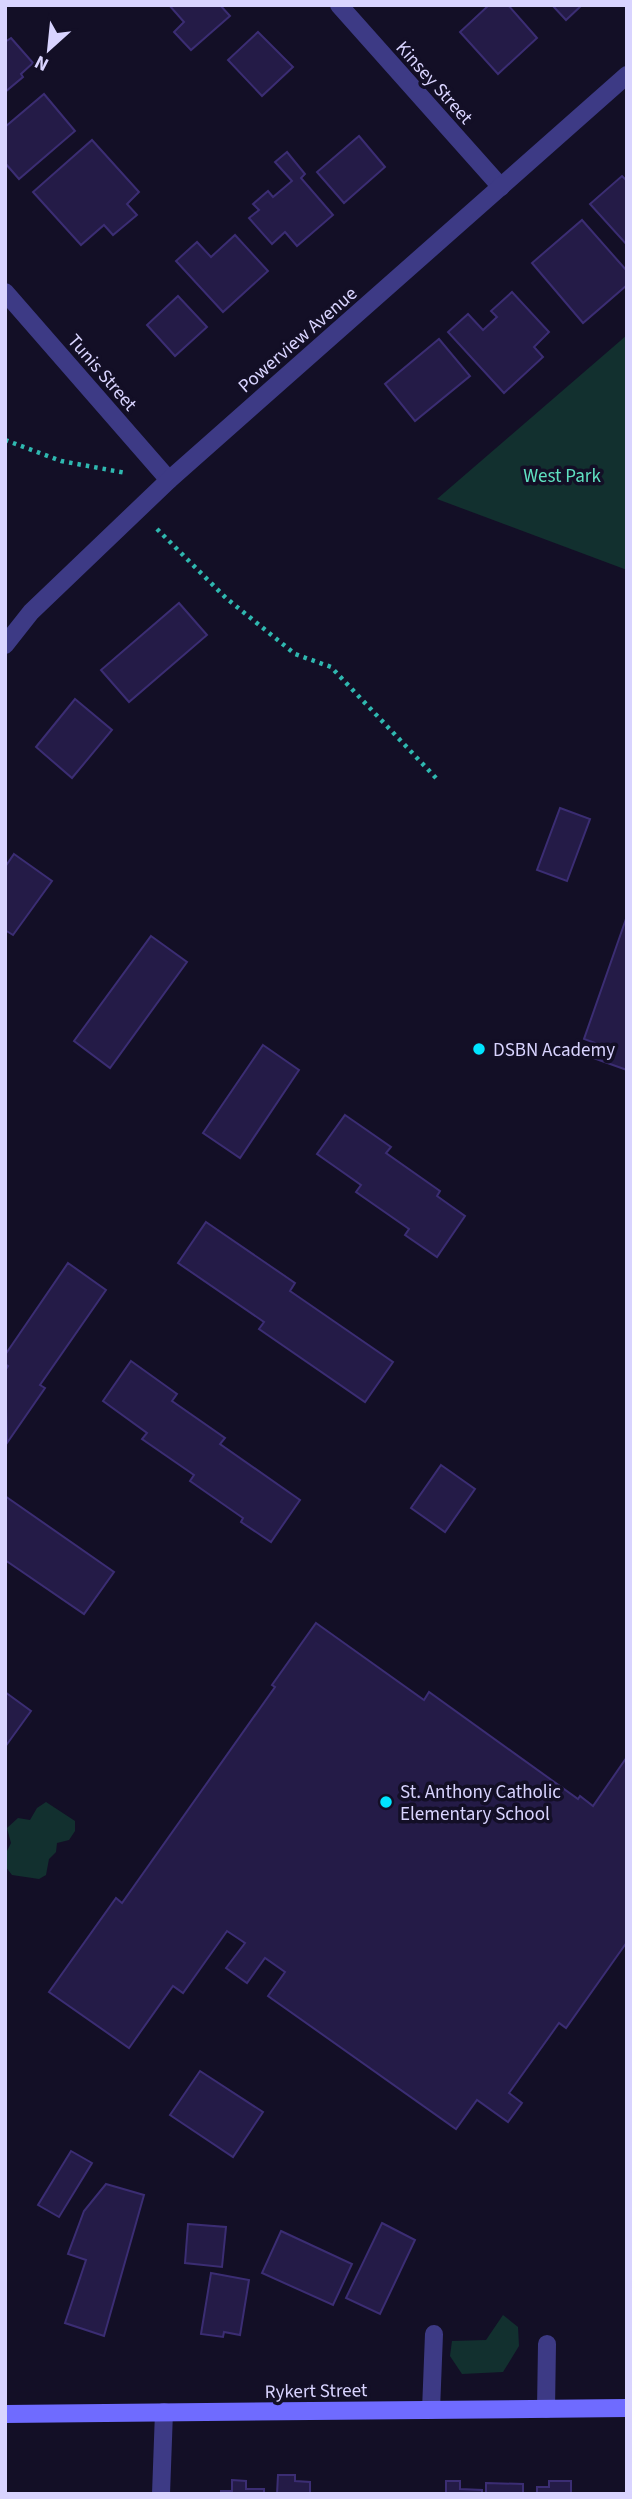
<svg xmlns="http://www.w3.org/2000/svg" width="632" height="2499" viewBox="0 0 632 2499" font-family="'Source Sans 3',sans-serif">
	<style>
		.green { fill: #12302f }
		.building { fill: #241b47; stroke: #3b2d73; stroke-width: 2 }
		.lines { fill: none; stroke-linecap: round; stroke-linejoin: round }
		.path { stroke: #2fb8b0; stroke-width: 4.5; stroke-dasharray: 3.5 5; stroke-linecap: butt }
		.lane { stroke: #3d3a85; stroke-width: 18 }
		.street { stroke: #3d3a85; stroke-width: 18 }
		.secondary { stroke: #6f6bff; stroke-width: 18 }
		.poi-dot { fill: #00e5ff; stroke: #130f26; stroke-width: 2.5 }
		.labels { text-anchor: middle; stroke-width: 7; stroke-linejoin: round; paint-order: stroke }
		.street-label { font-size: 19px; fill: #d9d4ff; stroke: #130f26 }
		.park-label { font-size: 19px; fill: #5fe0c0; stroke: #130f26 }
		.poi-label { font-size: 19px; fill: #d9d4ff; stroke: #130f26; text-anchor: start }
	</style>
	<rect width="100%" height="100%" fill="#130f26"/>
	<g class="green">
		<path d="M627 335V570L437 499Z"/>
		<path d="M46 1802 75 1821V1831L69 1840 57 1843 56 1852 49 1859 46 1875 39 1879 12 1875 5 1866 7 1851 11 1843 7 1828 18 1818 30 1820 37 1808Z"/>
		<path d="M503 2315 518 2327 519 2346 503 2372 462 2374 450 2356 452 2341 486 2340Z"/>
	</g>
	<g class="building">
		<path d="M169 5H220L230 16 191 50 174 32 184 22Z"/>
		<path d="M489 5H508L537 38 498 74 460 32Z"/>
		<path d="M552 5H582L566 20Z"/>
		<path d="M258 32 293 67 262 96 228 60Z"/>
		<path d="M11 38 33 63 21 74 23 77 5 92V42Z"/>
		<path d="M44 94 75 131 19 179 5 163V127Z"/>
		<path d="M359 136 385 167 344 203 317 172Z"/>
		<path d="M92 140 139 192 127 204 137 215 113 235 104 225 81 245 33 192Z"/>
		<path d="M287 152 305 174 301 178 333 215 297 246 285 232 272 244 249 218 259 210 253 204 268 191 273 197 292 181 275 162Z"/>
		<path d="M622 176 627 181V245L590 204Z"/>
		<path d="M582 220 627 271V285L583 323 532 263Z"/>
		<path d="M235 235 268 271 223 312 176 261 197 242 211 257Z"/>
		<path d="M512 292 549 332 534 347 543 357 504 393 448 332 468 314 483 330 497 317 491 311Z"/>
		<path d="M178 296 207 327 175 356 147 325Z"/>
		<path d="M439 339 470 376 415 421 385 384Z"/>
		<path d="M179 603 207 635 129 702 101 670Z"/>
		<path d="M75 699 112 730 72 778 36 747Z"/>
		<path d="M560 808 590 819 567 881 537 870Z"/>
		<path d="M14 854 52 881 13 935 5 930V867Z"/>
		<path d="M627 916V1070L593 1058 598 1044 584 1039Z"/>
		<path d="M151 936 187 962 110 1068 74 1041Z"/>
		<path d="M263 1045 299 1070 240 1158 203 1133Z"/>
		<path d="M345 1115 391 1147 386 1153 440 1191 437 1196 465 1216 437 1257 405 1235 409 1229 356 1192 361 1185 317 1154Z"/>
		<path d="M206 1222 295 1283 290 1291 393 1362 365 1402 259 1329 264 1322 178 1263Z"/>
		<path d="M68 1263 106 1290 40 1385 45 1388 7 1443 5 1371 8 1366 5 1364V1355Z"/>
		<path d="M131 1361 177 1394 172 1401 225 1438 220 1444 300 1500 271 1542 241 1522 243 1518 190 1481 194 1475 142 1439 147 1433 103 1401Z"/>
		<path d="M441 1465 475 1489 445 1532 411 1508Z"/>
		<path d="M5 1496 114 1572 84 1614 5 1560Z"/>
		<path d="M316 1623 424 1700 429 1692 578 1799 580 1796 593 1806 627 1757V1942L566 2028 559 2023 509 2093 522 2103 508 2122 477 2100 456 2129 268 1996 285 1972 265 1958 247 1983 226 1968 245 1943 227 1931 183 1993 173 1986 129 2048 49 1992 116 1898 122 1903 275 1687 272 1685Z"/>
		<path d="M5 1692 31 1711 5 1747Z"/>
		<path d="M200 2071 263 2112 233 2157 170 2115Z"/>
		<path d="M71 2151 92 2163 59 2217 38 2205Z"/>
		<path d="M106 2184 144 2195 104 2336 65 2323 86 2260 68 2254 84 2211Z"/>
		<path d="M382 2223 415 2240 380 2314 346 2298Z"/>
		<path d="M188 2224 226 2227 222 2267 185 2263Z"/>
		<path d="M281 2231 352 2264 333 2305 262 2273Z"/>
		<path d="M211 2273 249 2280 240 2335 224 2332 223 2337 201 2334Z"/>
		<path d="M278 2475H295V2481L310 2482V2494H277Z"/>
		<path d="M232 2480 246 2481V2489H264V2494H221V2491H232Z"/>
		<path d="M446 2481H460V2489L482 2490V2494H446Z"/>
		<path d="M549 2481H571V2494H537V2487H549Z"/>
		<path d="M486 2483 523 2484V2494H486Z"/>
	</g>
	<g class="lines">
		<g class="path">
			<path d="M5 440 61 461 126 473"/>
			<path d="M157 529 226 598 295 654 331 667 436 778"/>
		</g>
		<g class="lane">
			<path d="M546 2409 547 2344"/>
			<path d="M431 2410 434 2334"/>
		</g>
		<g class="street">
			<path d="M339 5 501 187"/>
			<path d="M5 292 169 480"/>
			<path d="M5 645 31 612 169 480 627 75"/>
			<path d="M161 2494 164 2412"/>
		</g>
		<path class="secondary" d="M5 2414 627 2408"/>
	</g>
	<g class="poi-dot">
		<circle cx="479" cy="1049" r="7"/>
		<circle cx="386" cy="1802" r="7"/>
	</g>
	<g class="labels">
		<g class="street-label">
			<text transform="translate(435 82) rotate(48)" y="7">Kinsey Street</text>
			<text transform="translate(297 339) rotate(-41)" y="7">Powerview Avenue</text>
			<text transform="translate(103 372) rotate(49)" y="7">Tunis Street</text>
			<text transform="translate(316 2390) rotate(-1)" y="7">Rykert Street</text>
		</g>
		<g class="park-label">
			<text x="562" y="482">West Park</text>
		</g>
		<g class="poi-label">
			<text x="493" y="1056">DSBN Academy</text>
			<text x="400" y="1798">St. Anthony Catholic<tspan x="400" dy="22">Elementary School</tspan></text>
		</g>
	</g>
	<rect width="632" height="2499" fill="none" stroke="#d9d4ff" stroke-width="14"/>
	<g transform="translate(49 49) rotate(207)" stroke="#130f26" stroke-width="5" paint-order="stroke">
	<path d="M0-5L12 26L0 18L-12 26Z" fill="#d9d4ff"/>
	<text y="-10" font-size="19" font-weight="bold" text-anchor="middle" fill="#d9d4ff">N</text>
	</g>
</svg>
